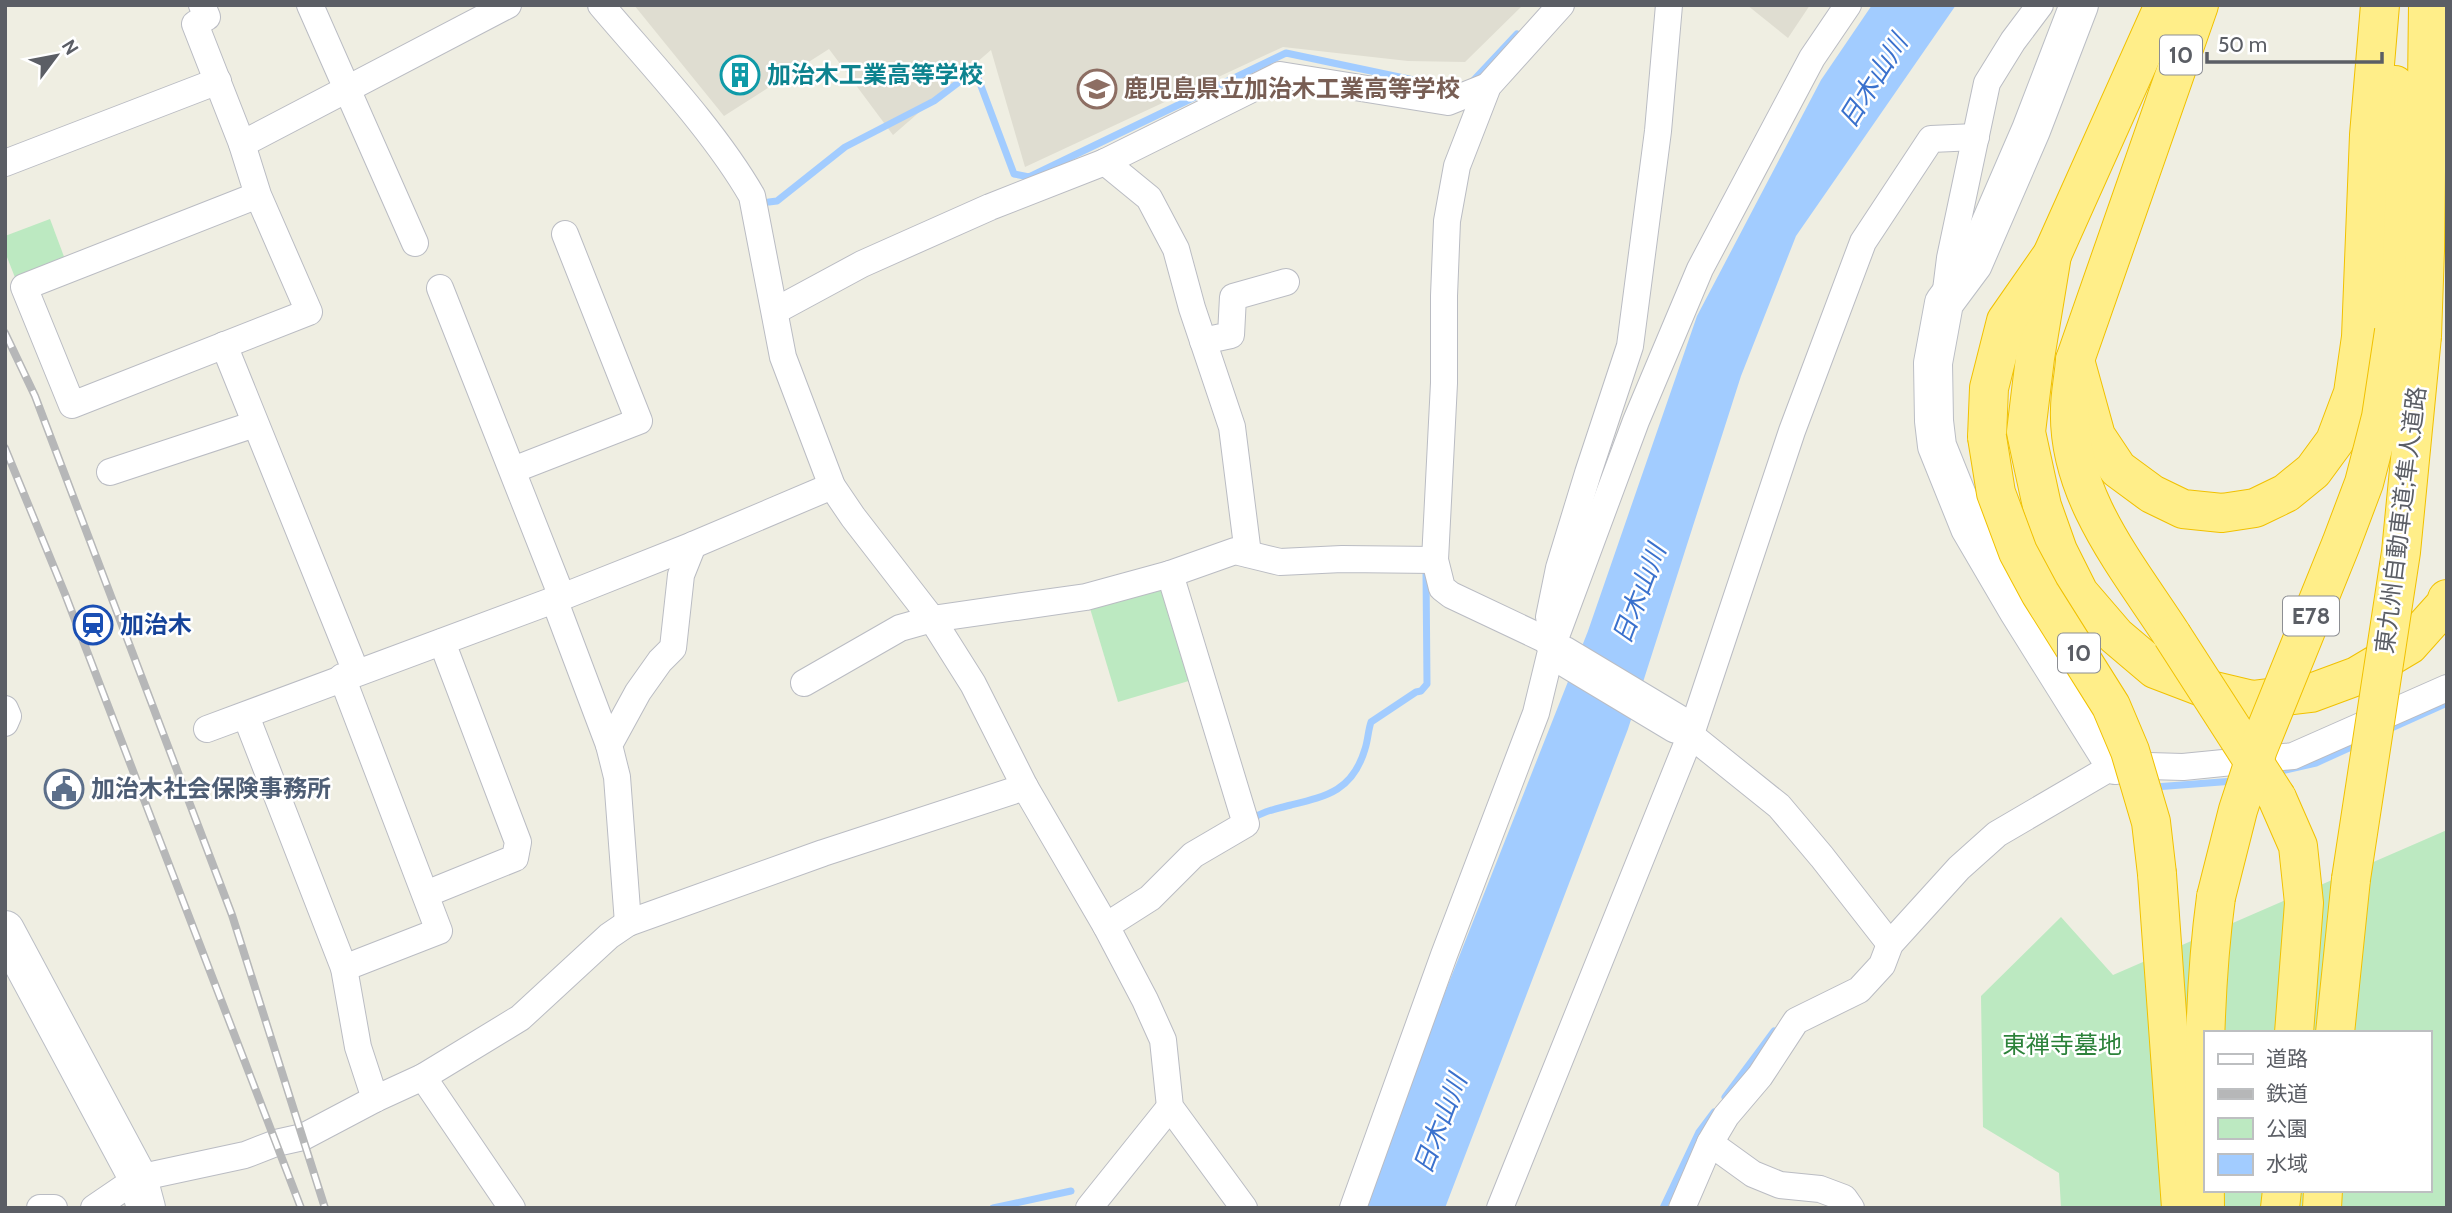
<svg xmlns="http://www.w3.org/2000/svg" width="2452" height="1213" viewBox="0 0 2452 1213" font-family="Cabin,'Noto Sans JP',sans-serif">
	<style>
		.education { fill: #dfddd1 }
		.green { fill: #bce9c1; fill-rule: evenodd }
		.water { fill: #a2ccff }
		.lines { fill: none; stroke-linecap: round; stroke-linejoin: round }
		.stream { stroke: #a2ccff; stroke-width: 7 }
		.street-casing { stroke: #babcc3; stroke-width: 28 }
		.secondary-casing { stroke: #bbbec5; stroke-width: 40 }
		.highway-casing { stroke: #f1c100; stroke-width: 40 }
		.street { stroke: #fff; stroke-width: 26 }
		.secondary { stroke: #fff; stroke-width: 38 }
		.highway { stroke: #ffee89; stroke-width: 38 }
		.rail-casing { stroke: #b6b7b8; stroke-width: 8 }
		.rail { stroke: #fff; stroke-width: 5; stroke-dasharray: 16; stroke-linecap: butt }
		.highway-bridge-casing { stroke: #f1c100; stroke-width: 40; stroke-linecap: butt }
		.highway-bridge { stroke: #ffee89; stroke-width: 38 }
		.labels { text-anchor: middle; stroke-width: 5; stroke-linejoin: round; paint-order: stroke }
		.shield { fill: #fff; stroke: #8c8e93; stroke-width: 2 }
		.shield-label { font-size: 23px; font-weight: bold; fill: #5b5e65 }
		.culture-label { font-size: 24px; font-weight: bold; fill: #0d838f; stroke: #fff; text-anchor: start }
		.education-label { font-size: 24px; font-weight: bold; fill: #785e54; stroke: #fff; text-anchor: start }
		.street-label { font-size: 24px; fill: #5b5e65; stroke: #fff }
		.transit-label { font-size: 24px; font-weight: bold; fill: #164399; stroke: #fff; text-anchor: start }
		.service-label { font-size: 24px; font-weight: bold; fill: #4e5e75; stroke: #fff; text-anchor: start }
		.park-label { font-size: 24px; fill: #2c823a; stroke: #fff }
		.water-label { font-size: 26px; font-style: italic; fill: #3a71cd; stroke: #fff }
	</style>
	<rect width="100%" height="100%" fill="#efeee2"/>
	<g class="education">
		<path d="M634 5H1523L1465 62 1408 61 1283 47 1025 167 991 50 893 135 829 49 724 116Z"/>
		<path d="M1747 5H1810L1788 38Z"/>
	</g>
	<g class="green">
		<path d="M50 219 66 262 16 280 5 252V236Z"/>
		<path d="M1155 584 1167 591 1192 680 1118 702 1089 605Z"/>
		<path d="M2447 830V1208H2061L2059 1173 1983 1127 1981 996 2061 917 2113 975ZM2205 1033H2429V1190H2205Z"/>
	</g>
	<path class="water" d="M1872 5H1956L1796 236 1741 376 1628 729 1445 1208H1366L1438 1010 1588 631 1697 316 1821 80Z"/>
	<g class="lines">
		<g class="stream">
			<path d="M1473 81 1517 34"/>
			<path d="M769 202 777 201 845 147 934 101 975 70 1014 174 1029 177 1286 53 1456 89"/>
			<path d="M2387 730 2447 703"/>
			<path d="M2273 773 2316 763 2360 743"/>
			<path d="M2155 787 2234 781"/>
			<path d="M1250 820C1263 811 1276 809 1291 805 1328 796 1353 790 1365 749 1368 740 1368 731 1371 722L1416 692 1421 691 1427 684 1426 572"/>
			<path d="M1725 1097 1774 1031"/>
			<path d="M993 1208 1071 1191"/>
			<path d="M1663 1208 1699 1132 1714 1112"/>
		</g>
		<defs>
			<g id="street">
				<path d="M202 5 207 17 195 24 242 144 258 195 309 312 72 405 24 287 258 195"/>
				<path d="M310 5 415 243"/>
				<path d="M601 5C651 64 714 130 752 196L783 357 832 486 853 517 932 619 973 684 1025 787 1106 926 1145 1000 1163 1040 1170 1107 1244 1208"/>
				<path d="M1561 5 1488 86 1457 166 1447 221 1444 296V383L1435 560 1442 588 1451 595 1544 639 1562 655"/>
				<path d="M242 144 508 5"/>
				<path d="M1105 162 1149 198 1176 249 1192 308 1232 427 1248 554"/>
				<path d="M5 163 218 81"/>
				<path d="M440 288 562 597"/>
				<path d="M1945 298 1950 258 1987 83 2013 41 2040 5"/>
				<path d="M775 311 862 264 990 207 1105 162 1280 75 1448 102 1488 86"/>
				<path d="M1203 341 1231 335 1233 297 1286 282"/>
				<path d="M224 345 356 672"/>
				<path d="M513 470 639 421 565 234"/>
				<path d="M110 472 255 424"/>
				<path d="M554 599 609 745"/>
				<path d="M1549 617 1559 568 1588 473 1630 346 1658 131 1669 5"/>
				<path d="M342 677 439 931 344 968"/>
				<path d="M804 683 900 628 932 619 1086 597 1170 574 1235 551 1280 562 1342 559 1435 560"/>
				<path d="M5 709 8 716 5 723"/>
				<path d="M246 716 344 968 358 1047 375 1099"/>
				<path d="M1678 725 1779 806 1822 857 1890 944"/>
				<path d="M207 729 562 597 693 545 832 486"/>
				<path d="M426 894 515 858 518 842 442 642"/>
				<path d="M628 923 617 777 609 745 638 692 660 661 673 648 681 575 693 545"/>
				<path d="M1106 926 1150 898 1193 855 1246 824 1170 574"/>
				<path d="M423 1077 512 1208"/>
				<path d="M1710 1143 1753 1174 1780 1185 1820 1189 1844 1198 1851 1208"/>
				<path d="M40 1208H54"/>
				<path d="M94 1208 138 1178 245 1155 276 1143 303 1137 375 1099 423 1077 520 1018 609 936 628 923 823 853 1025 787"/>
				<path d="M1089 1208 1170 1107"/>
				<path d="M1353 1208 1444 955 1536 713 1552 647 1636 421 1700 269 1812 58 1848 5"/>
				<path d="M1500 1208 1691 734 1792 431 1863 242 1931 139 1976 137"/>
				<path d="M1682 1208 1710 1143 1726 1116 1760 1076 1796 1021 1859 990 1882 965 1890 944 1959 868 1997 834 2115 765 2183 767 2293 756 2447 688"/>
			</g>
			<g id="secondary">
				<path d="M2079 5 2031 130 1973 264 1944 303 1933 363 1934 421 1937 446 1970 528 2018 610 2115 765"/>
				<path d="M1562 655 1677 724"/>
				<path d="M5 930 138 1178 146 1208"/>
			</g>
			<g id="highway">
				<path d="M2052 255 2035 358 2026 432 2042 506 2058 551 2079 593 2116 636 2155 669 2210 690 2252 700 2311 693 2357 676 2409 645 2445 605 2447 599"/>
				<path d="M2394 331 2398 235 2395 85"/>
				<path d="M2422 336 2425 251 2428 5"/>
				<path d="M2075 360 2096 436 2118 469 2152 494 2183 509 2222 513 2255 508 2286 493 2313 471 2335 441 2353 393 2361 337 2369 135 2380 5"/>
				<path d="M1987 437 1989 388 2006 321 2052 255 2164 5"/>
				<path d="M2172 635C2128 567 2067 495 2070 409 2070 393 2074 376 2075 360L2199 5"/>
				<path d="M2277 798 2298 846 2304 903 2294 1033"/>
				<path d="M2157 874 2181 1208"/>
				<path d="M2335 1033 2351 879"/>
				<path d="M2205 1208C2204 1103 2202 1000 2216 897"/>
				<path d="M2280 1208 2282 1190"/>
				<path d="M2322 1208 2323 1190"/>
			</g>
		</defs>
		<use href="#street" class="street-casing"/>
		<use href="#secondary" class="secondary-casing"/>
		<use href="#highway" class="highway-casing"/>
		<use href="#street" class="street"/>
		<use href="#secondary" class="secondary"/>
		<use href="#highway" class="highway"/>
		<defs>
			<g id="rail">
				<path d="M5 333 35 396 232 915 325 1208"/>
				<path d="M5 448 65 594 301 1208"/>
			</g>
		</defs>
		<use href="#rail" class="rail-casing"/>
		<use href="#rail" class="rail"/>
		<defs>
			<g id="highway-bridge">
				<path d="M1987 437 1996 493 2018 552 2040 593 2111 706 2130 751 2151 822 2157 874"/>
				<path d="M2172 635 2277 798"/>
				<path d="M2351 879 2401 552 2422 336"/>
				<path d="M2216 897 2238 810 2258 749 2341 544 2364 483 2381 417 2394 331"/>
			</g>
		</defs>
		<use href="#highway-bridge" class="highway-bridge-casing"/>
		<use href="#highway-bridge" class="highway-bridge"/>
	</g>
	<defs>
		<symbol id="building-ring" viewBox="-11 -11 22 22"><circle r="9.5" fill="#fff" stroke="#0f9aa8" stroke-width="1.5"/><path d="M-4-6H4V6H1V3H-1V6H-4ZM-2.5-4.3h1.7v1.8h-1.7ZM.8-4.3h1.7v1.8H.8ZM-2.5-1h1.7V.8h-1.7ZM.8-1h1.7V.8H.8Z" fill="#0f9aa8"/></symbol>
		<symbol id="school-ring" viewBox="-11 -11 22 22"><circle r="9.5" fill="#fff" stroke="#8d6e63" stroke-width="1.5"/><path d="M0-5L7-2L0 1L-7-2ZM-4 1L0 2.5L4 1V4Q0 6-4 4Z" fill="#8d6e63"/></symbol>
		<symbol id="station-ring" viewBox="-11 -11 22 22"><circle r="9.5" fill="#fff" stroke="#1a4fb4" stroke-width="1.5"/><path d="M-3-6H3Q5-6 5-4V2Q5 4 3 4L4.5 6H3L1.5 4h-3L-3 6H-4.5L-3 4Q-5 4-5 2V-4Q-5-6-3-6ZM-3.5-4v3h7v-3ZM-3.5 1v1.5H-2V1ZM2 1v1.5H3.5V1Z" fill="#1a4fb4"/></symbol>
		<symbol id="civic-ring" viewBox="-11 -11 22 22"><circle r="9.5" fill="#fff" stroke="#5c6f8a" stroke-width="1.5"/><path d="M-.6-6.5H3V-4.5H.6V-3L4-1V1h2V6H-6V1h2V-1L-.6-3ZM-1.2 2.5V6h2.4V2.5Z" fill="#5c6f8a"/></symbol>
	</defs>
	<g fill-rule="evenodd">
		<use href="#building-ring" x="718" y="53" width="44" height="44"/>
		<use href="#school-ring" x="1075" y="67" width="44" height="44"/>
		<use href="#station-ring" x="71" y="603" width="44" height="44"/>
		<use href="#civic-ring" x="42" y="767" width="44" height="44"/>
	</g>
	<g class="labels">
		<g class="shield">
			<rect x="2160" y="35.5" width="42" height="39" rx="5"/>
			<rect x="2283" y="596.5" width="56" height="39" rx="5"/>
			<rect x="2058" y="633.5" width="42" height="39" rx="5"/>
		</g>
		<g class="shield-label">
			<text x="2181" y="63">10</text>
			<text x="2311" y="624">E78</text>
			<text x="2079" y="661">10</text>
		</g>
		<g class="culture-label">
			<text x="767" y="83">加治木工業高等学校</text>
		</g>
		<g class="education-label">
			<text x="1124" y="97">鹿児島県立加治木工業高等学校</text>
		</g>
		<g class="street-label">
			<text transform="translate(2401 520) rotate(-83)" y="8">東九州自動車道;隼人道路</text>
		</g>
		<g class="transit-label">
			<text x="120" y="633">加治木</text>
		</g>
		<g class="service-label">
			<text x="91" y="797">加治木社会保険事務所</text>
		</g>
		<g class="park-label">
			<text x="2062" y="1053">東禅寺墓地</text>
		</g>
		<g class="water-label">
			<text transform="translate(1873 81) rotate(-58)" y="9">日木山川</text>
			<text transform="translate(1639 594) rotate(-69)" y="9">日木山川</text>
			<text transform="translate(1440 1124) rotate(-69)" y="9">日木山川</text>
		</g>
	</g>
	<rect width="2452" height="1213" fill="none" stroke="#5b5e65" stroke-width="14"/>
	<rect x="2204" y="1031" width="228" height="161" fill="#ffffff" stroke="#bdbfc1" stroke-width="2"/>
	<rect x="2218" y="1054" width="35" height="10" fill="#ffffff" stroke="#bdbfc1" stroke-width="2"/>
	<text x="2266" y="1066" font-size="21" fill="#5b5e65">道路</text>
	<rect x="2218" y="1089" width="35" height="10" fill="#b6b7b8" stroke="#bdbfc1" stroke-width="2"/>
	<text x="2266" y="1101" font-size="21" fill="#5b5e65">鉄道</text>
	<rect x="2218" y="1118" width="35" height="21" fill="#bce9c1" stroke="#bdbfc1" stroke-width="2"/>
	<text x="2266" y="1136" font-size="21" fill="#5b5e65">公園</text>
	<rect x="2218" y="1154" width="35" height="21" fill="#a2ccff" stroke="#bdbfc1" stroke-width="2"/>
	<text x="2266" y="1171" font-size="21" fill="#5b5e65">水域</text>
	<g transform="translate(56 56) rotate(58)" stroke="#ffffff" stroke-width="5" paint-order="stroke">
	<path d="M0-5L12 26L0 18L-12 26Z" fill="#5b5e65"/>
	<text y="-10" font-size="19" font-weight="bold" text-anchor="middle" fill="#5b5e65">N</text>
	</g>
	<path d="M2207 52v10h175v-10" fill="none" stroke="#5b5e65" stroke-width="3.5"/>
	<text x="2218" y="52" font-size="21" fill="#5b5e65" stroke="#ffffff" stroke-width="5" paint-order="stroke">50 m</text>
</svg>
